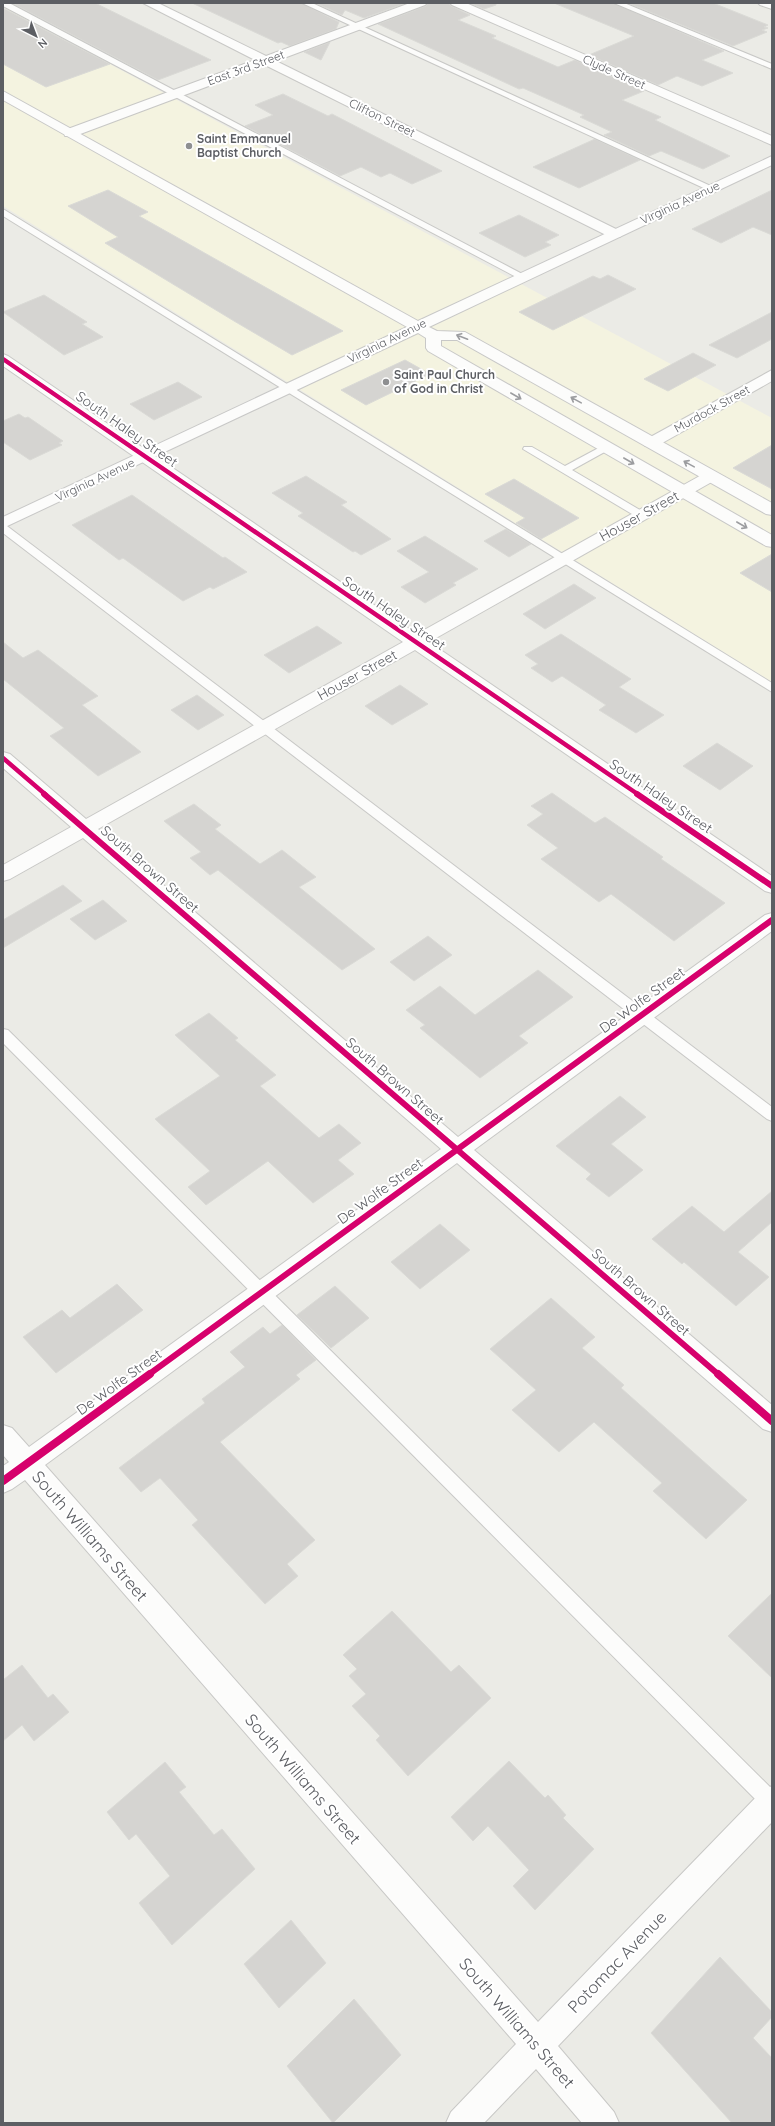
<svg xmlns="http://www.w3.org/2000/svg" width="775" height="2126" viewBox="0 0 775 2126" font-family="Quicksand,sans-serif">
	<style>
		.commercial { fill: #f4f3e0 }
		.building { fill: #d5d4d1; stroke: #dadad6 }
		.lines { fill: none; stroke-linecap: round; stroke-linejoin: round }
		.lane-casing { stroke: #c8c8c6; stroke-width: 2 }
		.street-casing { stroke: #c8c8c6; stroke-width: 2 }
		.secondary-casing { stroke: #c8c8c7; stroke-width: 2 }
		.lane { fill: #fcfcfb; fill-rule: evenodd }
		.street { fill: #fcfcfb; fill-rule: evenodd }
		.secondary { fill: #fcfcfb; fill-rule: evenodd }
		.cycleway-far2-casing { stroke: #fff; stroke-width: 6 }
		.cycleway-far1-casing { stroke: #fff; stroke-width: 8 }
		.cycleway-casing { stroke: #fff; stroke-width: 10 }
		.cycleway-far2 { stroke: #d6006c; stroke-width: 4.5 }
		.cycleway-far1 { stroke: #d6006c; stroke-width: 6 }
		.cycleway { stroke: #d6006c; stroke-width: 8 }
		.oneway { stroke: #9c9da0 }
		.poi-dot { fill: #8e8f91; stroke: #fff; stroke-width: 1.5 }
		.labels { text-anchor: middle; stroke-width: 4; stroke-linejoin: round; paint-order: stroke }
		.far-street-label { font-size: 12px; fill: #5c5e63; stroke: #fff }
		.far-poi-label { font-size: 12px; font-weight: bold; fill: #5c5e63; stroke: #fff; text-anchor: start }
		.street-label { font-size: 14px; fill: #5c5e63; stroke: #fff }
		.near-street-label { font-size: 17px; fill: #5c5e63; stroke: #fff }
	</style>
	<rect width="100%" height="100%" fill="#ebebe6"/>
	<path class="commercial" d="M3 7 772 418V682L3 206Z"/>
	<g class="building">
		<path d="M12 3H95L211 60 158 80Z"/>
		<path d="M192 3H301L339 22 336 29 290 46 281 42 278 43Z"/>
		<path d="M316 3H406L364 18 345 10 342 15Z"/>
		<path d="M428 3H448L451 6 470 15 458 20 496 36 492 38 558 67 575 60 644 91 622 100 661 117 655 120 730 156 703 169 661 151 649 156 604 135 612 132 580 117 584 115 523 88 519 89 378 24 426 6Z"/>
		<path d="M470 3H496V5L484 9Z"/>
		<path d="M554 3H613L724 51 702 60 733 73 702 86 677 76 658 85 589 55 634 36Z"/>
		<path d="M628 3H713L768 25 764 27 768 28 762 30 767 32 733 46Z"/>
		<path d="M3 8 110 64 46 87 3 64Z"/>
		<path d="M330 42 321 60 304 52Z"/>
		<path d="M283 94 328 116 332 114 442 171 412 184 390 173 381 177 361 167 340 176 245 126 273 115 255 105Z"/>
		<path d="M595 139 640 160 579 188 533 167Z"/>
		<path d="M108 190 148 212 139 216 343 331 292 355 234 321 105 243 118 237 68 206Z"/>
		<path d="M772 190V235L753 227 721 243 692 229Z"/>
		<path d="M519 215 559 235 545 242 551 245 525 257 479 233Z"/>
		<path d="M608 275 636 289 553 330 519 312 593 276 600 279Z"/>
		<path d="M44 295 87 322 82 324 103 337 64 355 3 312Z"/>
		<path d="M772 312V339L737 358 709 345Z"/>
		<path d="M693 353 716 365 668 391 644 379Z"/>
		<path d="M405 360 430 374 366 405 341 390Z"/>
		<path d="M178 382 202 397 154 420 130 404Z"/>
		<path d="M19 414 25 418 28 417 63 441 59 443 62 445 30 460 3 442V421Z"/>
		<path d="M772 445V489L733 468Z"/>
		<path d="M306 476 347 502 341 505 391 539 361 555 355 551 353 552 298 516 303 513 272 493Z"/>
		<path d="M514 479 579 518 541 539 516 523 525 518 485 494Z"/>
		<path d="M132 495 223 558 225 557 247 572 213 589 210 587 183 601 123 558 119 560 72 525Z"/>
		<path d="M506 529 531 544 509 557 484 541Z"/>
		<path d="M425 536 478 569 453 583 456 585 425 603 401 587 429 572 397 551Z"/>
		<path d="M772 554V592L740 573Z"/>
		<path d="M574 584 596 598 545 629 523 614Z"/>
		<path d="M317 626 342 643 289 673 264 655Z"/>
		<path d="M561 634 631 679 619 687 664 715 636 733 599 710 606 705 562 676 552 682 531 668 538 664 525 655Z"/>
		<path d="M3 642 23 658 38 650 98 696 82 705 141 752 98 776 50 736 64 728 3 679Z"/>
		<path d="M400 685 428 704 392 725 365 706Z"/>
		<path d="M197 695 224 715 198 730 171 710Z"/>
		<path d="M717 743 753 766 720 790 683 766Z"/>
		<path d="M552 793 595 823 605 817 663 857 661 859 725 903 674 941 611 894 599 902 541 859 558 848 527 825 543 814 531 806Z"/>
		<path d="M194 804 221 825 215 829 260 864 282 850 316 877 299 887 375 949 342 970 218 870 210 875 190 858 201 852 164 821Z"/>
		<path d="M63 885 82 901 3 948V920Z"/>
		<path d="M103 900 127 921 95 940 70 919Z"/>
		<path d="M428 936 452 955 414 981 390 962Z"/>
		<path d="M538 970 573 997 519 1036 528 1043 480 1078 420 1028 425 1025 406 1010 440 986 475 1015Z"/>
		<path d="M209 1013 238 1038 235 1040 276 1075 260 1086 319 1138 339 1124 361 1143 338 1160 354 1174 313 1203 268 1161 206 1205 188 1187 210 1171 155 1119 220 1076 175 1035Z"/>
		<path d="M620 1096 646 1117 611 1144 643 1170 609 1197 586 1179 591 1174 556 1146Z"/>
		<path d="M772 1191V1222L738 1252 769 1277 736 1306 684 1262 682 1264 652 1239 692 1206 724 1232Z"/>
		<path d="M440 1224 470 1250 420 1289 391 1262Z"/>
		<path d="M117 1284 143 1310 56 1373 23 1337 62 1310 70 1318Z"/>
		<path d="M335 1286 369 1318 331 1348 297 1315Z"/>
		<path d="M551 1298 595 1337 582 1348 624 1385 621 1388 747 1500 706 1539 653 1491 662 1483 594 1422 559 1452 512 1410 536 1390 490 1349Z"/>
		<path d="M282 1325 316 1360 296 1375 300 1379 220 1442 315 1540 287 1564 298 1576 265 1604 192 1525 198 1520 160 1478 141 1492 119 1468 205 1403 202 1399 245 1367 230 1352 263 1327 270 1334Z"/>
		<path d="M772 1593V1678L728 1636Z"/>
		<path d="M392 1611 451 1672 459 1665 491 1698 408 1776 376 1740 380 1736 352 1706 366 1694 349 1676 357 1669 343 1655Z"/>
		<path d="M22 1665 48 1698 53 1694 69 1712 34 1741 22 1725 3 1741V1680Z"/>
		<path d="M509 1761 545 1798 548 1795 566 1815 563 1818 594 1849 535 1910 513 1886 529 1870 488 1826 473 1841 451 1817Z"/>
		<path d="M165 1762 186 1787 179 1792 214 1835 222 1829 255 1869 172 1945 139 1903 170 1876 136 1834 129 1840 107 1812Z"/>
		<path d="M291 1920 326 1963 279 2008 244 1964Z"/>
		<path d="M720 1957 772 2012V2017L753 2038 772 2058V2123H732L651 2033Z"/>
		<path d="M354 1999 401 2055 333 2123 287 2066Z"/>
	</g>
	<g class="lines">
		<defs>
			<g id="lane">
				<path d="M3 3H9L528 277 526 279H520L3 6Z"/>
				<path d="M302 3H312L715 188 708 190Z"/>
				<path d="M614 3H624L772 64V69Z"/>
				<path d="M3 209 772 683V692L3 216Z"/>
				<path d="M606 444 610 445V449L572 470 645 513 646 515 645 517H637L523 449 524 447H532L565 466Z"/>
				<path d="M3 525 7 526 772 1107V1121L767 1119 3 533Z"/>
				<path d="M3 1029 8 1030 772 1789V1811L765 1809 3 1043Z"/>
			</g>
			<g id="street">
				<path d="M143 3H158L266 56 410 3H427L425 5 276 61 620 231 622 234 620 237H610L265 65 75 136H65L64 133 65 130 255 60Z"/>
				<path d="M450 3H466L772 136V145L452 5Z"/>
				<path d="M758 3H772V9L760 5Z"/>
				<path d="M3 354 8 356 417 634 705 473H717L719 476 717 479 429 642 772 876V893L765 891 415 650 98 829 458 1137 765 915 772 913V931L474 1150 772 1405V1432L763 1429 457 1163 45 1465 538 2022 762 1791 772 1786V1822L558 2046 614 2112 619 2123H582L536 2069 484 2123H446L451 2112 516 2044 25 1480 12 1489 3 1493V1466L9 1462 3 1455V1425L12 1428 29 1447 441 1149 83 838 10 879 3 881V865L71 827 3 768V752L10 754 86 819 403 642 3 366Z"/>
				<path d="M772 370V381L657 446H645L643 443 645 440Z"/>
			</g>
			<path id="secondary" d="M3 91 418 321 772 156V165L429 327 437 331 465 332 772 503V515L766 514 457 340H441V346L772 535V547L766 546 428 351 426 348V338L418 333 3 528V517L407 327 3 100Z"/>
		</defs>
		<use href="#lane" class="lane-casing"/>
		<use href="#street" class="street-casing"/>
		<use href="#secondary" class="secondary-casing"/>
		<use href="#lane" class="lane"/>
		<use href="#street" class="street"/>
		<use href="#secondary" class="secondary"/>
		<defs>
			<g id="cycleway-far2">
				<path d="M3 359 639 795"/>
				<path d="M3 758 46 795"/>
			</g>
			<g id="cycleway-far1">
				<path d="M44 794 719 1375"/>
				<path d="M637 794 772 886"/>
				<path d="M148 1375 772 920"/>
			</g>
			<g id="cycleway">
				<path d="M718 1374 772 1421"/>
				<path d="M3 1481 150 1374"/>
			</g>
		</defs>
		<use href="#cycleway-far2" class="cycleway-far2-casing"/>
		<use href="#cycleway-far1" class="cycleway-far1-casing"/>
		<use href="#cycleway" class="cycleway-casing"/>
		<use href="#cycleway-far2" class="cycleway-far2"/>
		<use href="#cycleway-far1" class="cycleway-far1"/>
		<use href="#cycleway" class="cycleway"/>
	</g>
	<defs><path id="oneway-shaft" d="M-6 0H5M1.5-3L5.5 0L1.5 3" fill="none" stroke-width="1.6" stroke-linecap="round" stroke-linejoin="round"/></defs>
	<g class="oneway">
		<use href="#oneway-shaft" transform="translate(462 337) rotate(-159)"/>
		<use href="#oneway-shaft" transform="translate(516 396) rotate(30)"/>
		<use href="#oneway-shaft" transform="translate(576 400) rotate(-151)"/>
		<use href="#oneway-shaft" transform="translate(629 461) rotate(30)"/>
		<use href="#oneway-shaft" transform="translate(689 464) rotate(-151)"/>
		<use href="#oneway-shaft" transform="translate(742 525) rotate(30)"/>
	</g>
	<g class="poi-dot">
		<circle cx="189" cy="146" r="4"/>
		<circle cx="386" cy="382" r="4"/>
	</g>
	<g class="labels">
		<g class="far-street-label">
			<text transform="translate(246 68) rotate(-20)" y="4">East 3rd Street</text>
			<text transform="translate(614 72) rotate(24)" y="4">Clyde Street</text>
			<text transform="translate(382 118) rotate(26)" y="4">Clifton Street</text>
			<text transform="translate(680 203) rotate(-25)" y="4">Virginia Avenue</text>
			<text transform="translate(387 341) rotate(-26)" y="4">Virginia Avenue</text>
			<text transform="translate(712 409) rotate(-29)" y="4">Murdock Street</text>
			<text transform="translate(95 480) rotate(-25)" y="4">Virginia Avenue</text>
		</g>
		<g class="far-poi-label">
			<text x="197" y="143">Saint Emmanuel<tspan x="197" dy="14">Baptist Church</tspan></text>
			<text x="394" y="379">Saint Paul Church<tspan x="394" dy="14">of God in Christ</tspan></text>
		</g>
		<g class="street-label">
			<text transform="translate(127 429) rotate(35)" y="5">South Haley Street</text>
			<text transform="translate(639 516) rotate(-29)" y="5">Houser Street</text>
			<text transform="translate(394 613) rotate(34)" y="5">South Haley Street</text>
			<text transform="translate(357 675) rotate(-29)" y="5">Houser Street</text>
			<text transform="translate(661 796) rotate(34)" y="5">South Haley Street</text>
			<text transform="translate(150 869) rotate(41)" y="5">South Brown Street</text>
			<text transform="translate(642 1000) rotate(-36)" y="5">De Wolfe Street</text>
			<text transform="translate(395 1081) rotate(41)" y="5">South Brown Street</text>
			<text transform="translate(380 1191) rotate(-36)" y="5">De Wolfe Street</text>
			<text transform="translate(641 1292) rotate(41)" y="5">South Brown Street</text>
			<text transform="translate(119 1382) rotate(-36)" y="5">De Wolfe Street</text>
		</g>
		<g class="near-street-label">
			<text transform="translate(90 1536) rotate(49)" y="6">South Williams Street</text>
			<text transform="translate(303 1779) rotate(49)" y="6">South Williams Street</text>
			<text transform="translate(617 1962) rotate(-46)" y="6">Potomac Avenue</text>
			<text transform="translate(517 2023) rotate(49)" y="6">South Williams Street</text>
		</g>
	</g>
	<rect width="775" height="2126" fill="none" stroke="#5c5e63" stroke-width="8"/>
	<g transform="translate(36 36) rotate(138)" stroke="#ffffff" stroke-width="3" paint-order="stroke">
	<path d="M0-3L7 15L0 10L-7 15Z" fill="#5c5e63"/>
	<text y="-6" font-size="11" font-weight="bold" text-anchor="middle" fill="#5c5e63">N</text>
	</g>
</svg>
